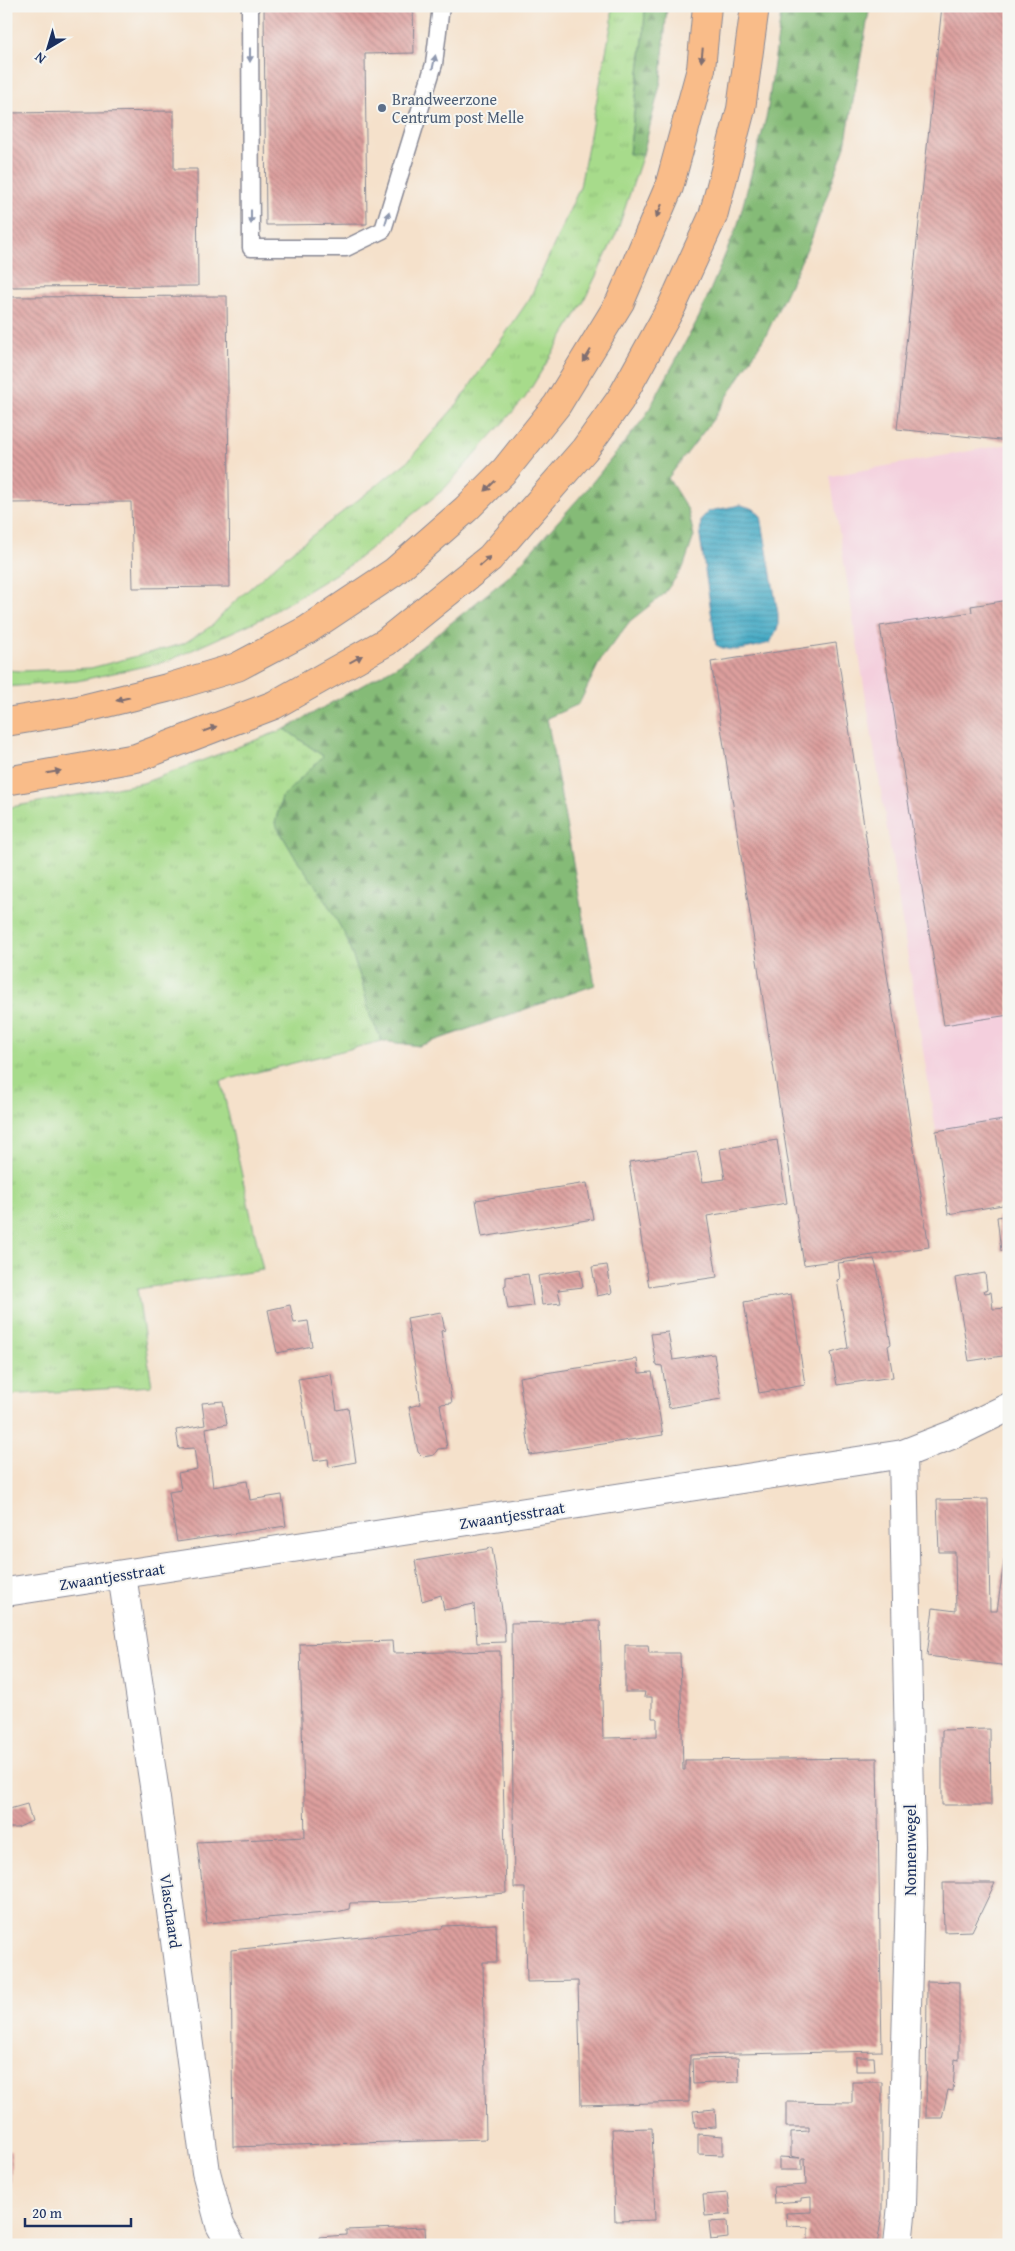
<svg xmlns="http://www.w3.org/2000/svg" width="1015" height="2251" viewBox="0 0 1015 2251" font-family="'Gentium Book Plus',serif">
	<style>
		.built { fill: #f4cfdd }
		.grass { fill: url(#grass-tufts); stroke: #618574 }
		.forest { fill: url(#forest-firs); stroke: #50756a }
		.water { fill: url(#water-rules); stroke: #306c92 }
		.building { fill: url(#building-back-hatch) }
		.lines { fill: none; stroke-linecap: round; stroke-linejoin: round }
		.lane-casing { stroke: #888894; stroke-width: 19 }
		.street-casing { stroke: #888894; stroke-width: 30 }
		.highway-casing { stroke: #888894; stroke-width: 30 }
		.lane { stroke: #fff; stroke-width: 16 }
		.street { stroke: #fff; stroke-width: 28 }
		.highway { stroke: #f9bc89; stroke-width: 28 }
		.oneway { fill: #8d97ae }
		.oneway2 { fill: #7f6e71 }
		.service-dot { fill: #5c6f8a; stroke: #f6f6f2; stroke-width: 2 }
		.labels { text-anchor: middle; stroke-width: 4; stroke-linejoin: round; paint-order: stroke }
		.service-label { font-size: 16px; fill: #4e5e75; stroke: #f6f6f2; text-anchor: start }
		.street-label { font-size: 16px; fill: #1b2f5e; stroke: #f6f6f2 }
	</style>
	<defs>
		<pattern id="grass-tufts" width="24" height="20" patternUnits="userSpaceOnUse" patternTransform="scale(1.25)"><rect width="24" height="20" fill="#a7db8b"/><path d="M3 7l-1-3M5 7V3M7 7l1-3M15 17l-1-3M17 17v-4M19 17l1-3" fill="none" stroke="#8fbc7a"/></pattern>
		<pattern id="forest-firs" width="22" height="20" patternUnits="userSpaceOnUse" patternTransform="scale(1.25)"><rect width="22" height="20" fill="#85bb77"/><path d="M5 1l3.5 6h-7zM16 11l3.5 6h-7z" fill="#6c9865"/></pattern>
		<pattern id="water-rules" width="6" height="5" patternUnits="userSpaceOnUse" patternTransform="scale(1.25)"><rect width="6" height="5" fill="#45aac5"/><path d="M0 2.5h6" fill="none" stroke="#398ba3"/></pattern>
		<pattern id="building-back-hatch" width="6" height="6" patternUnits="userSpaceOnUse" patternTransform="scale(1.25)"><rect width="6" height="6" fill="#dd9f9d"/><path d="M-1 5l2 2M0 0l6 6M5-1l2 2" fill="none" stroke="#b28283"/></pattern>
	</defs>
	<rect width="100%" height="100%" fill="#f6f6f2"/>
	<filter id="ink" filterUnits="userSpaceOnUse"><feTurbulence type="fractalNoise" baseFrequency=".02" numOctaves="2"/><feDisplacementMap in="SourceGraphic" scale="10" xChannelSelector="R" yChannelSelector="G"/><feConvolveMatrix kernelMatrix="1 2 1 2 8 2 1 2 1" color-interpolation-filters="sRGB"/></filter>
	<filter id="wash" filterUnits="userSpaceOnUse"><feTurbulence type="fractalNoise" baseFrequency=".0096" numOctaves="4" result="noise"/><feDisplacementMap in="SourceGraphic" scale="20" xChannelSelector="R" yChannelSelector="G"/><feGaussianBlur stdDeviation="1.12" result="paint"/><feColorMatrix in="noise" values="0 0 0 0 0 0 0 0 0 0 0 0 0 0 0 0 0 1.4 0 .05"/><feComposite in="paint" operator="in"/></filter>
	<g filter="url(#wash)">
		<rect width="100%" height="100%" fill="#f5e1cb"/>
		<path class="built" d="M1009 444V1119L936 1131 830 476Z"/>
		<g class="grass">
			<path d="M612 6H645L644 31 629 153 643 154 617 232 583 303 525 398 444 489 350 565 263 618 168 661 77 681 6 687V670L21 671 91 668 183 644 213 625 231 605 291 552 408 461 458 403 530 298 580 187 612 21Z"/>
			<path d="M285 729 323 756 282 797 275 823C297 861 328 896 346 936 361 971 366 1006 382 1041L221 1081 263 1270 137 1289 152 1386 6 1395V808L143 783Z"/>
		</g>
		<g class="forest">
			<path d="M645 6H667L661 81 643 154H629L644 31Z"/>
			<path d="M782 6H870L845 146 811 240 766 335 714 418 668 478 688 510 694 536 683 568 663 595 630 621 601 659 579 704 547 718 595 985 419 1046 382 1041 370 1016 362 982 345 935 321 893 293 854 275 823 282 797 323 756 285 729 400 664 508 577 587 489 645 417 699 317 738 224 767 114Z"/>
		</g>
		<path class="water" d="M741 505 754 509 761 516 778 614V627L770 643C752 647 733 655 716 645L700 536 701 519 709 511Z"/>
		<g id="blocks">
			<g class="building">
				<path d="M264 6H413L414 53 365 54 367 224 266 225Z"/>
				<path d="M942 6H1009V441L897 429Z"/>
				<path d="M174 111V169H197L198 286 6 287V113Z"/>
				<path d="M227 296 230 587 133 588 131 502 6 503V297Z"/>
				<path d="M1009 600V1015L944 1025 880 626 972 612 971 606Z"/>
				<path d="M836 643 929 1247 804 1265 711 662Z"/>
				<path d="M1009 1119V1204L948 1214 936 1131Z"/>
				<path d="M777 1140 787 1203 707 1216 717 1277 649 1287 629 1162 697 1152 703 1182 725 1179 720 1149Z"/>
				<path d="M587 1183 593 1219 482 1237 476 1200Z"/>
				<path d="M1009 1215V1250L1001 1251 997 1217Z"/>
				<path d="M874 1259 878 1272 891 1344 888 1346 893 1377 837 1385 831 1353 848 1348 837 1280 840 1279 838 1263Z"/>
				<path d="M607 1265 612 1293 597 1296 592 1267Z"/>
				<path d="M580 1269 583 1287 558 1290 561 1303 542 1305 538 1276Z"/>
				<path d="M985 1273 987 1290H984L985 1293 991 1292 993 1309 1009 1308V1355L969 1361 955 1278Z"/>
				<path d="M528 1274 533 1306 508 1309 504 1286 506 1285V1277Z"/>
				<path d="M791 1294 805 1385 759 1393 744 1302Z"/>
				<path d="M290 1305 294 1323 308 1321 312 1346 277 1353 268 1310Z"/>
				<path d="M441 1312 445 1330 441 1331 452 1403 440 1404 447 1448 438 1449 434 1455 423 1457 418 1452 409 1407 421 1404 407 1318Z"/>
				<path d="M668 1332 673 1360 714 1354 721 1399 669 1408 662 1366 656 1365 651 1334Z"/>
				<path d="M637 1359 639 1373 652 1372 663 1435 530 1455 519 1377Z"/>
				<path d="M331 1374 337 1410 348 1408 356 1462 329 1467 328 1459 314 1461 311 1444 309 1445 298 1379Z"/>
				<path d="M223 1401 227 1424 206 1428 213 1487 247 1481 250 1500 282 1495 286 1526 177 1542 169 1492 181 1490 178 1473 197 1469 194 1448 179 1449 176 1430 205 1425 202 1403Z"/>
				<path d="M988 1499 990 1611H997L1009 1527V1666L927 1656 933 1608 956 1611 955 1552H939L937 1500Z"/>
				<path d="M492 1548 504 1622 505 1642 477 1643 474 1604 444 1610 441 1595 422 1601 415 1561Z"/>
				<path d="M600 1621 603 1738 657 1737V1718H652V1697H644L645 1692H625V1645H648L649 1653H680L683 1770H685V1760L877 1758 882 2051 690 2055 689 2102 581 2105 578 1981 527 1982 525 1888H514L511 1623Z"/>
				<path d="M392 1641 393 1653 500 1651 506 1893 400 1902 350 1903 349 1909 337 1912 207 1923 197 1842 305 1837 300 1644Z"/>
				<path d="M990 1729 991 1805H942V1730Z"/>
				<path d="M27 1804 32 1821 17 1828H6V1810Z"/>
				<path d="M943 1883H995L972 1931 944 1932Z"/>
				<path d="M496 1924 497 1962H483L486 2139 233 2147 231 1950 441 1929 443 1926Z"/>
				<path d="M927 1981 959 1982V2060L955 2059 953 2091 948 2090 942 2118H926Z"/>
				<path d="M856 2057H874L875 2071H856Z"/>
				<path d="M738 2058 739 2082 693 2084 692 2059Z"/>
				<path d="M852 2082H882V2215L877 2245H803V2241L808 2240V2227L787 2226 786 2213 811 2212V2197L801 2198V2201L774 2203 773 2187 806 2185 805 2158H802V2170H779V2157L800 2158 791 2156V2132L809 2131V2127H786V2102L852 2103Z"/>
				<path d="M715 2109 716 2127 695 2128 693 2111Z"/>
				<path d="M652 2128 655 2220 615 2221 612 2129Z"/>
				<path d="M698 2134 723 2136V2155L698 2154Z"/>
				<path d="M6 2150H11V2190L6 2189Z"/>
				<path d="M728 2193 731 2214 705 2216 703 2195Z"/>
				<path d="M727 2221 728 2238 711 2240 709 2222Z"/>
				<path d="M425 2227 426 2245H320L319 2237 346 2235V2230Z"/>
			</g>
		</g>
	</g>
	<g filter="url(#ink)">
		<use href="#blocks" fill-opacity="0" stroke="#888894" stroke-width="1"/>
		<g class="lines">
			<defs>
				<path id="lane" d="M250 6 251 248H346L383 230 434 64 441 6"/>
				<g id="street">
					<path d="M122 1575 156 1799 206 2172 220 2225 231 2245"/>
					<path d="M6 1592 903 1454 954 1434 1009 1407"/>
					<path d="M898 2245 902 2205 911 1846 903 1454"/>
				</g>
				<g id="highway">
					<path d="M6 722 78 710 167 688 237 667 307 630 394 572 466 509 505 470 557 405 620 302 669 187 701 69 707 6"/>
					<path d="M6 781 136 758 274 705 386 642 490 558 585 449 620 400 672 306 713 216 741 109 755 6"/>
				</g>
			</defs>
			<use href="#lane" class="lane-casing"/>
			<use href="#street" class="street-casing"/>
			<use href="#highway" class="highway-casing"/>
			<use href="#lane" class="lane"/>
			<use href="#street" class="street"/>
			<use href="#highway" class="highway"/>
		</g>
		<defs><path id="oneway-solid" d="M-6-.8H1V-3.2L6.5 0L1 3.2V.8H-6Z" transform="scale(1.25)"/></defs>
		<g class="oneway">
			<use href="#oneway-solid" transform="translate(250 55) rotate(90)"/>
			<use href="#oneway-solid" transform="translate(434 62) rotate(-78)"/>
			<use href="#oneway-solid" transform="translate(251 217) rotate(90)"/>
			<use href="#oneway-solid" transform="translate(387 218) rotate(-73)"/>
		</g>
		<g class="oneway2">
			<use href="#oneway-solid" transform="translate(702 55) rotate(96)"/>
			<use href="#oneway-solid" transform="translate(659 211) rotate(113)"/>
			<use href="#oneway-solid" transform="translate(587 356) rotate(121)"/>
			<use href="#oneway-solid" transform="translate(490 486) rotate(135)"/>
			<use href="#oneway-solid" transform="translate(485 561) rotate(-41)"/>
			<use href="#oneway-solid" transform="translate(356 659) rotate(-29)"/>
			<use href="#oneway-solid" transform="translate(123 699) rotate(166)"/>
			<use href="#oneway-solid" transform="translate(210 729) rotate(-21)"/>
			<use href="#oneway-solid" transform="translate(54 772) rotate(-10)"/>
		</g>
	</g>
	<circle class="service-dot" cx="382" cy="108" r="5"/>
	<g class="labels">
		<g class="service-label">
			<text x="392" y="105">Brandweerzone<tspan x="392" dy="18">Centrum post Melle</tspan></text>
		</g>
		<g class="street-label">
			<text transform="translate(512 1515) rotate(-9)" y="6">Zwaantjesstraat</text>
			<text transform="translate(112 1576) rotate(-9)" y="6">Zwaantjesstraat</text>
			<text transform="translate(910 1850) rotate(-90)" y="6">Nonnenwegel</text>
			<text transform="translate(171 1911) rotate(82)" y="6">Vlaschaard</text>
		</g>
	</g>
	<rect width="1015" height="2251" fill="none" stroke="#f6f6f2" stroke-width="25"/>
	<g transform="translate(48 48) rotate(218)" stroke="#f6f6f2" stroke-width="4" paint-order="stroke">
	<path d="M0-4L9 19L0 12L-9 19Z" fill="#1b2f5e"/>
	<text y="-8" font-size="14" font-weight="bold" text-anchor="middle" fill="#1b2f5e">N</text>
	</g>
	<path d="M25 2218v8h106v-8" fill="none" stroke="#1b2f5e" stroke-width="2.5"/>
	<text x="32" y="2218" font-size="15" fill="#1b2f5e" stroke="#f6f6f2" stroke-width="4" paint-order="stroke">20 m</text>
</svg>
